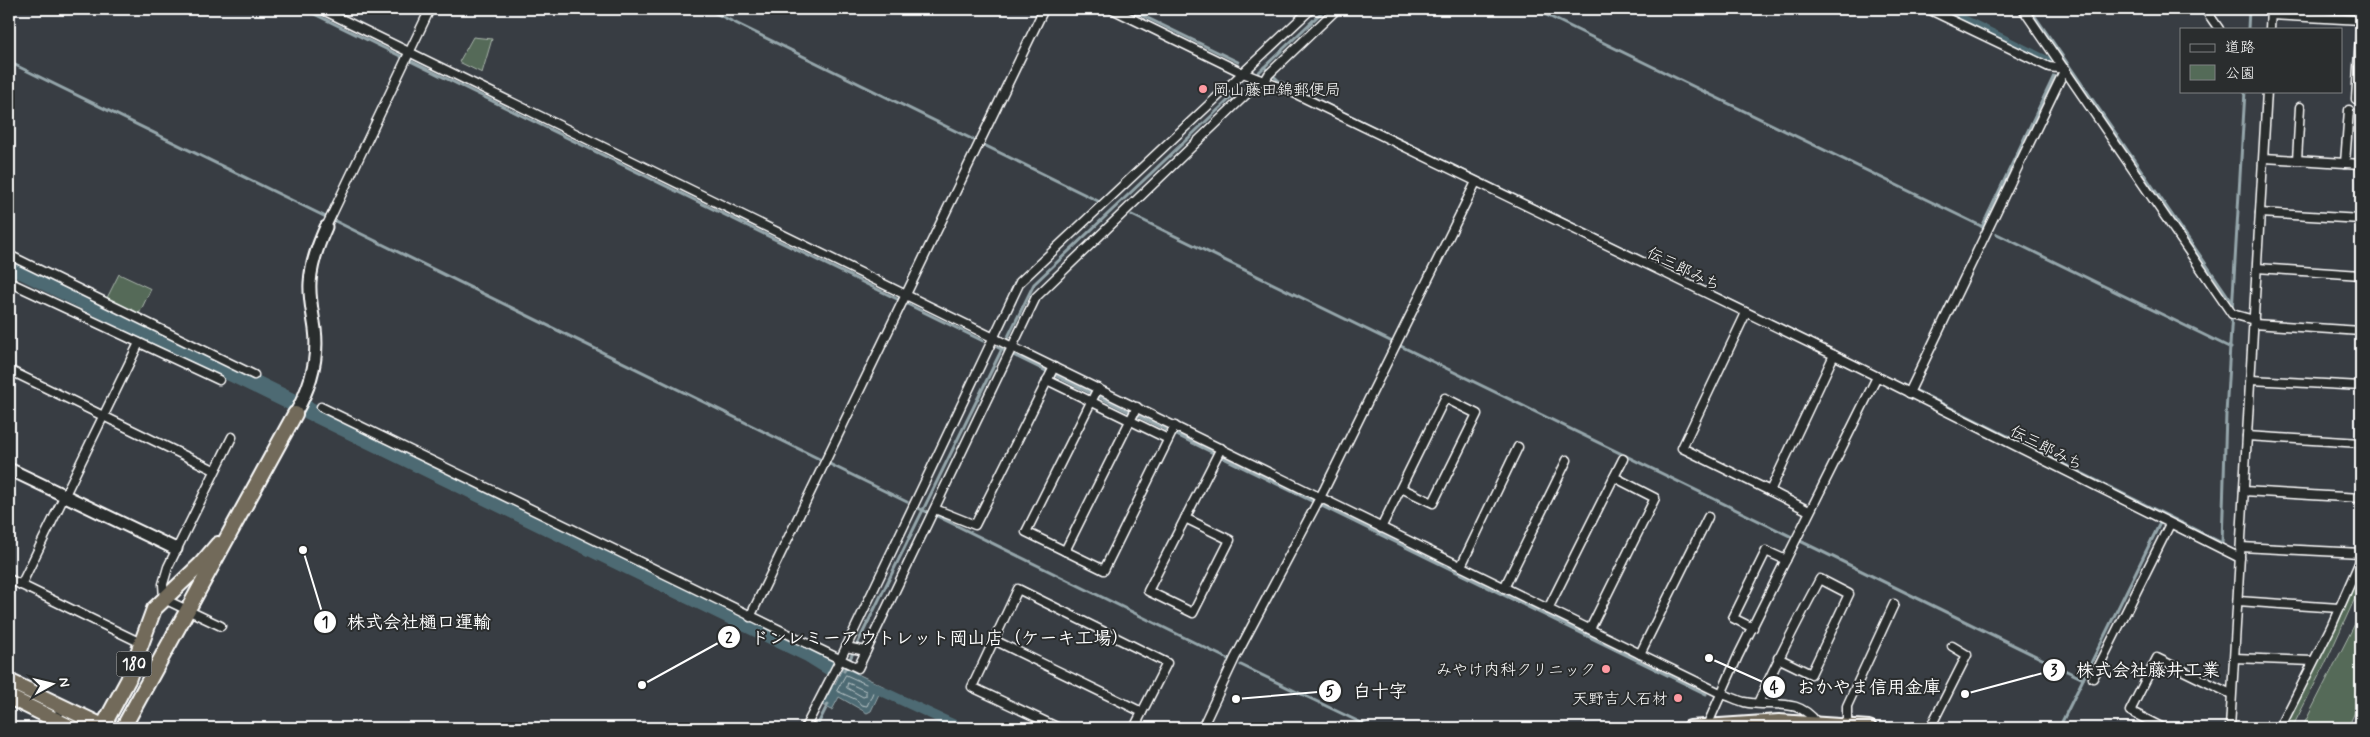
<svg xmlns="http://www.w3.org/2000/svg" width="2370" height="737" viewBox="0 0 2370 737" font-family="Mynerve,'Klee One',sans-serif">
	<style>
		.green { fill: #546b58; stroke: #aab5ac }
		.water { fill: #4e6b73; stroke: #95a6ab }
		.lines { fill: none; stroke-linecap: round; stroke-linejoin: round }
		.shore { stroke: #b8c4c7; stroke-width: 1 }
		.stream { stroke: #95a6ab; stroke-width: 3 }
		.canal { stroke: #4e6b73; stroke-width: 10 }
		.river { stroke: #4e6b73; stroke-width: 18 }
		.street-casing { stroke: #fff; stroke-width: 11 }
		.secondary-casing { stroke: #fff; stroke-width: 15 }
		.highway-casing { stroke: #fff; stroke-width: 18 }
		.street { stroke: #2a2d2e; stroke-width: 8 }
		.secondary { stroke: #2a2d2e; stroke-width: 11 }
		.highway { stroke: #726b5a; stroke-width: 14 }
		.poi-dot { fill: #ff9aa2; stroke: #2a2d2e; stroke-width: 2 }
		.labels { text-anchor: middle; stroke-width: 4; stroke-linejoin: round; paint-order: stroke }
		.shield { fill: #2a2d2e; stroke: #bfc0c0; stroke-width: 1 }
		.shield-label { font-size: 15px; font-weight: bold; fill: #fff }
		.poi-label { font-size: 16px; fill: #fff; stroke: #2a2d2e; text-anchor: end }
		.street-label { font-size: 16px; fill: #fff; stroke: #2a2d2e }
		.leader { fill: none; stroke: #fff; stroke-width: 2 }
		.callout-dot { fill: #fff; stroke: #2a2d2e; stroke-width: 2 }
		.mark-label { font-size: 15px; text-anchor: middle; font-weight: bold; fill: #111 }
		.callout-label { font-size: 18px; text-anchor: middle; font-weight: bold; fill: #fff; stroke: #2a2d2e; stroke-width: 4; stroke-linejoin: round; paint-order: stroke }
	</style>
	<rect width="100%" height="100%" fill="#383d43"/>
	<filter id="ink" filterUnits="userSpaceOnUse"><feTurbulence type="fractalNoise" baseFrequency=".02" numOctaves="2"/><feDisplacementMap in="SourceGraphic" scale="10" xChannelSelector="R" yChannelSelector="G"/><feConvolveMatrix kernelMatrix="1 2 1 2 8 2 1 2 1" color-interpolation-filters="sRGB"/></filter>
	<g filter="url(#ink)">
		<g class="green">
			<path d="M473 37 492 39 482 73 459 62Z"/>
			<path d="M119 274 151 289 139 314 107 298Z"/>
			<path d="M2361 571V585L2325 664 2292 728H2283Z"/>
			<path d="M2361 612V698L2348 728H2302Z"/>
		</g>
		<path class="water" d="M843 667 885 687 883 693 880 692 871 711 867 713 839 697 832 710 822 705 832 688 831 685 835 684Z"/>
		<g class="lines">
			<g class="shore">
				<path d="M846 675 875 688 867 706 861 705 857 700 837 691Z"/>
				<path d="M848 683 866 691V696L863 697 847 688Z"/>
			</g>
			<g class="stream">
				<path d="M304 9 983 341"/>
				<path d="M707 9 1098 201"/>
				<path d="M1129 9 1238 62"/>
				<path d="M1534 9 1983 227"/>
				<path d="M2030 9 2232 302"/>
				<path d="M2248 29 2249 9"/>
				<path d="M9 62 326 217"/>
				<path d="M1264 67 1279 81 1808 338"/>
				<path d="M1258 73 1325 9"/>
				<path d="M1132 215 2083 679"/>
				<path d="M333 220 907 502"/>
				<path d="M1982 227 2054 76"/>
				<path d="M1997 234 2231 348"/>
				<path d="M1005 343 1034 284 1238 91"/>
				<path d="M997 347 1706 694"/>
				<path d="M1894 381 1907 387"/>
				<path d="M1917 391 2222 543 2226 414 2245 91"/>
				<path d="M918 508 927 512"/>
				<path d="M937 516 1232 661"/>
				<path d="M819 660 826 671"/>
				<path d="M1241 665 1372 728"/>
				<path d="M844 671 1002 349"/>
				<path d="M816 728 828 704"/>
				<path d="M2059 728 2160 523"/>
			</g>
			<g class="canal">
				<path d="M1941 9 2051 63"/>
				<path d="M871 686 961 728"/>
			</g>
			<g class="river">
				<path d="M9 264 294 403"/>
				<path d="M306 409 810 654 831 667"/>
			</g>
			<defs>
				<g id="street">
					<path d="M321 9 1722 694C1729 696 1737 700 1744 702 1772 708 1798 696 1817 723"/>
					<path d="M1112 9 1243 73 1294 93 1834 355 2240 558"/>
					<path d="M1928 9 2049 67 2065 69"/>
					<path d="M2023 9 2232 314 2254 320"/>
					<path d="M2205 9 2219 29"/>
					<path d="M2271 15 2361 20"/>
					<path d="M2270 29 2271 9"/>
					<path d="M1264 82 1269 74 1337 9"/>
					<path d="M2356 99 2361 20"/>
					<path d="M2264 158 2361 164"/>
					<path d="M2297 160 2300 107"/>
					<path d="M2345 163 2349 110"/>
					<path d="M2260 213 2361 219"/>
					<path d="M326 227 430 9"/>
					<path d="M9 255 254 375"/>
					<path d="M2257 268 2361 275"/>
					<path d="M9 282 219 380"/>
					<path d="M1746 313 1682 448 1770 491 1834 355"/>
					<path d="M2254 324 2361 331"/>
					<path d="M9 370 214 470"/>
					<path d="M1047 380 1168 439"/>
					<path d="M2251 380 2361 386"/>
					<path d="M1098 388 1026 532 1104 570 1175 426"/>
					<path d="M1909 393 2065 69"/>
					<path d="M321 407 858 668 1036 297 1261 80"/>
					<path d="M2247 436 2361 443"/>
					<path d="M1770 491 1809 511"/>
					<path d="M2244 491 2361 498"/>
					<path d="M935 509 975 525 1054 367"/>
					<path d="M1185 518 1230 540 1193 613 1148 591 1221 448"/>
					<path d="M1381 528 1445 398 1477 414 1433 503 1401 488"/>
					<path d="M2241 547 2361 553"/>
					<path d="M1065 551 1137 407"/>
					<path d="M1461 566 1518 447"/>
					<path d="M9 579 141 643"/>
					<path d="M21 585 139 343"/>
					<path d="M1504 588 1567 460"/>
					<path d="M2238 601 2339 608"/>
					<path d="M1548 609 1623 459"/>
					<path d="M750 617 1044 9"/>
					<path d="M221 626 164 599 163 584 168 567 232 437"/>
					<path d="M1753 628 1733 618 1766 551 1786 560"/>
					<path d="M1590 629 1655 498 1614 477"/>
					<path d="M994 640 1142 712"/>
					<path d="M846 647 866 651"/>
					<path d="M1640 654 1708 517"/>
					<path d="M2234 658 2313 661"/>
					<path d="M2093 678 2170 524"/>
					<path d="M1758 703C1777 661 1798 620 1820 579L1849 594 1811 674 1778 658"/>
					<path d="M52 728 62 707"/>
					<path d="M805 728 840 660 1020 282 1311 9"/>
					<path d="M1059 728 972 687 1018 589 1167 663 1134 728"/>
					<path d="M1202 728 1235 658 1325 488 1476 182"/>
					<path d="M1706 728 1738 656 1877 377"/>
					<path d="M1847 728V706L1894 604"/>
					<path d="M1930 728 1967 655 1952 646"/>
					<path d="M2163 728 2130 711 2157 658 2231 694"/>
					<path d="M2230 728 2267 91"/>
					<path d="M2280 728 2331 627 2361 559"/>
				</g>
				<g id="secondary">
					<path d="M295 414C310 388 319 360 315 329 313 314 309 299 310 283 311 263 318 245 326 227"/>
					<path d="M9 469 176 549"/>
				</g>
				<g id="highway">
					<path d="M9 681 107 728"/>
					<path d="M9 697 72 728"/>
					<path d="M102 728 128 680 154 609 201 564 218 544"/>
					<path d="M123 728 295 414"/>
					<path d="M1690 728 1779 722 1869 728"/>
				</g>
			</defs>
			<use href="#street" class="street-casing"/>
			<use href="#secondary" class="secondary-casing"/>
			<use href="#highway" class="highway-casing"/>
			<use href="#street" class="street"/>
			<use href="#secondary" class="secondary"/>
			<use href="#highway" class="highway"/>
		</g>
	</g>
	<g class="poi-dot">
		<circle cx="1203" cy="89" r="5"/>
		<circle cx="1606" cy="669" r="5"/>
		<circle cx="1678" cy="698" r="5"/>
	</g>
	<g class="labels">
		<rect class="shield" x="116.5" y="651.5" width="35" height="25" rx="4"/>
		<g class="shield-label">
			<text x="134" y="669">180</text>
		</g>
		<g class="poi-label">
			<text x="1213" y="95" text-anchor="start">岡山藤田錦郵便局</text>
			<text x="1596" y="675">みやけ内科クリニック</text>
			<text x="1668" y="704">天野吉人石材</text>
		</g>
		<g class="street-label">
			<text transform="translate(1684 268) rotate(26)" y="6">伝三郎みち</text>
			<text transform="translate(2047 447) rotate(27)" y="6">伝三郎みち</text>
		</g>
	</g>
	<path class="leader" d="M303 550L325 622M642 685L729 637M1965 694L2054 670M1709 658L1774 687M1236 699L1330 691"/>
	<g class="callout-dot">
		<circle cx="303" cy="550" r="5"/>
		<circle cx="642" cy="685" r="5"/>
		<circle cx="1965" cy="694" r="5"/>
		<circle cx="1709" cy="658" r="5"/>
		<circle cx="1236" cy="699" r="5"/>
		<circle cx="325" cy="622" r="12"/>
		<circle cx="729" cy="637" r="12"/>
		<circle cx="2054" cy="670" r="12"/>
		<circle cx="1774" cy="687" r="12"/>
		<circle cx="1330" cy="691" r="12"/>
	</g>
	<g class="mark-label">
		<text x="325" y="627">1</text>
		<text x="729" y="643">2</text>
		<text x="2054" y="675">3</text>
		<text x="1774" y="692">4</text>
		<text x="1330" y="696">5</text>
	</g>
	<g class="callout-label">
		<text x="419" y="628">株式会社樋口運輸</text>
		<text x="940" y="644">ドンレミーアウトレット岡山店（ケーキ工場）</text>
		<text x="2148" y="676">株式会社藤井工業</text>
		<text x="1869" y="693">おかやま信用金庫</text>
		<text x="1380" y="697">白十字</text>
	</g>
	<rect width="2370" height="737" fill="none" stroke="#2a2d2e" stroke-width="30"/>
	<rect x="15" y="15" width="2340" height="707" fill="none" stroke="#fff" stroke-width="2" filter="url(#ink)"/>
	<rect x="2180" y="28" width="162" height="65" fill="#2a2d2e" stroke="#7f8182"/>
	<rect x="2190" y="44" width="25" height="8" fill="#2a2d2e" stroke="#7f8182"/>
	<text x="2225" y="52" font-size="15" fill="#ffffff">道路</text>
	<rect x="2190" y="65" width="25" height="15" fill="#546b58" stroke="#7f8182"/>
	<text x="2225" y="78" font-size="15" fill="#ffffff">公園</text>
	<g transform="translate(52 684) rotate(82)" stroke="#2a2d2e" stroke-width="4" paint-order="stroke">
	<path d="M0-4L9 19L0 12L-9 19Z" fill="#ffffff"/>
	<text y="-8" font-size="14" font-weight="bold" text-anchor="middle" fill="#ffffff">N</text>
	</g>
</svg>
